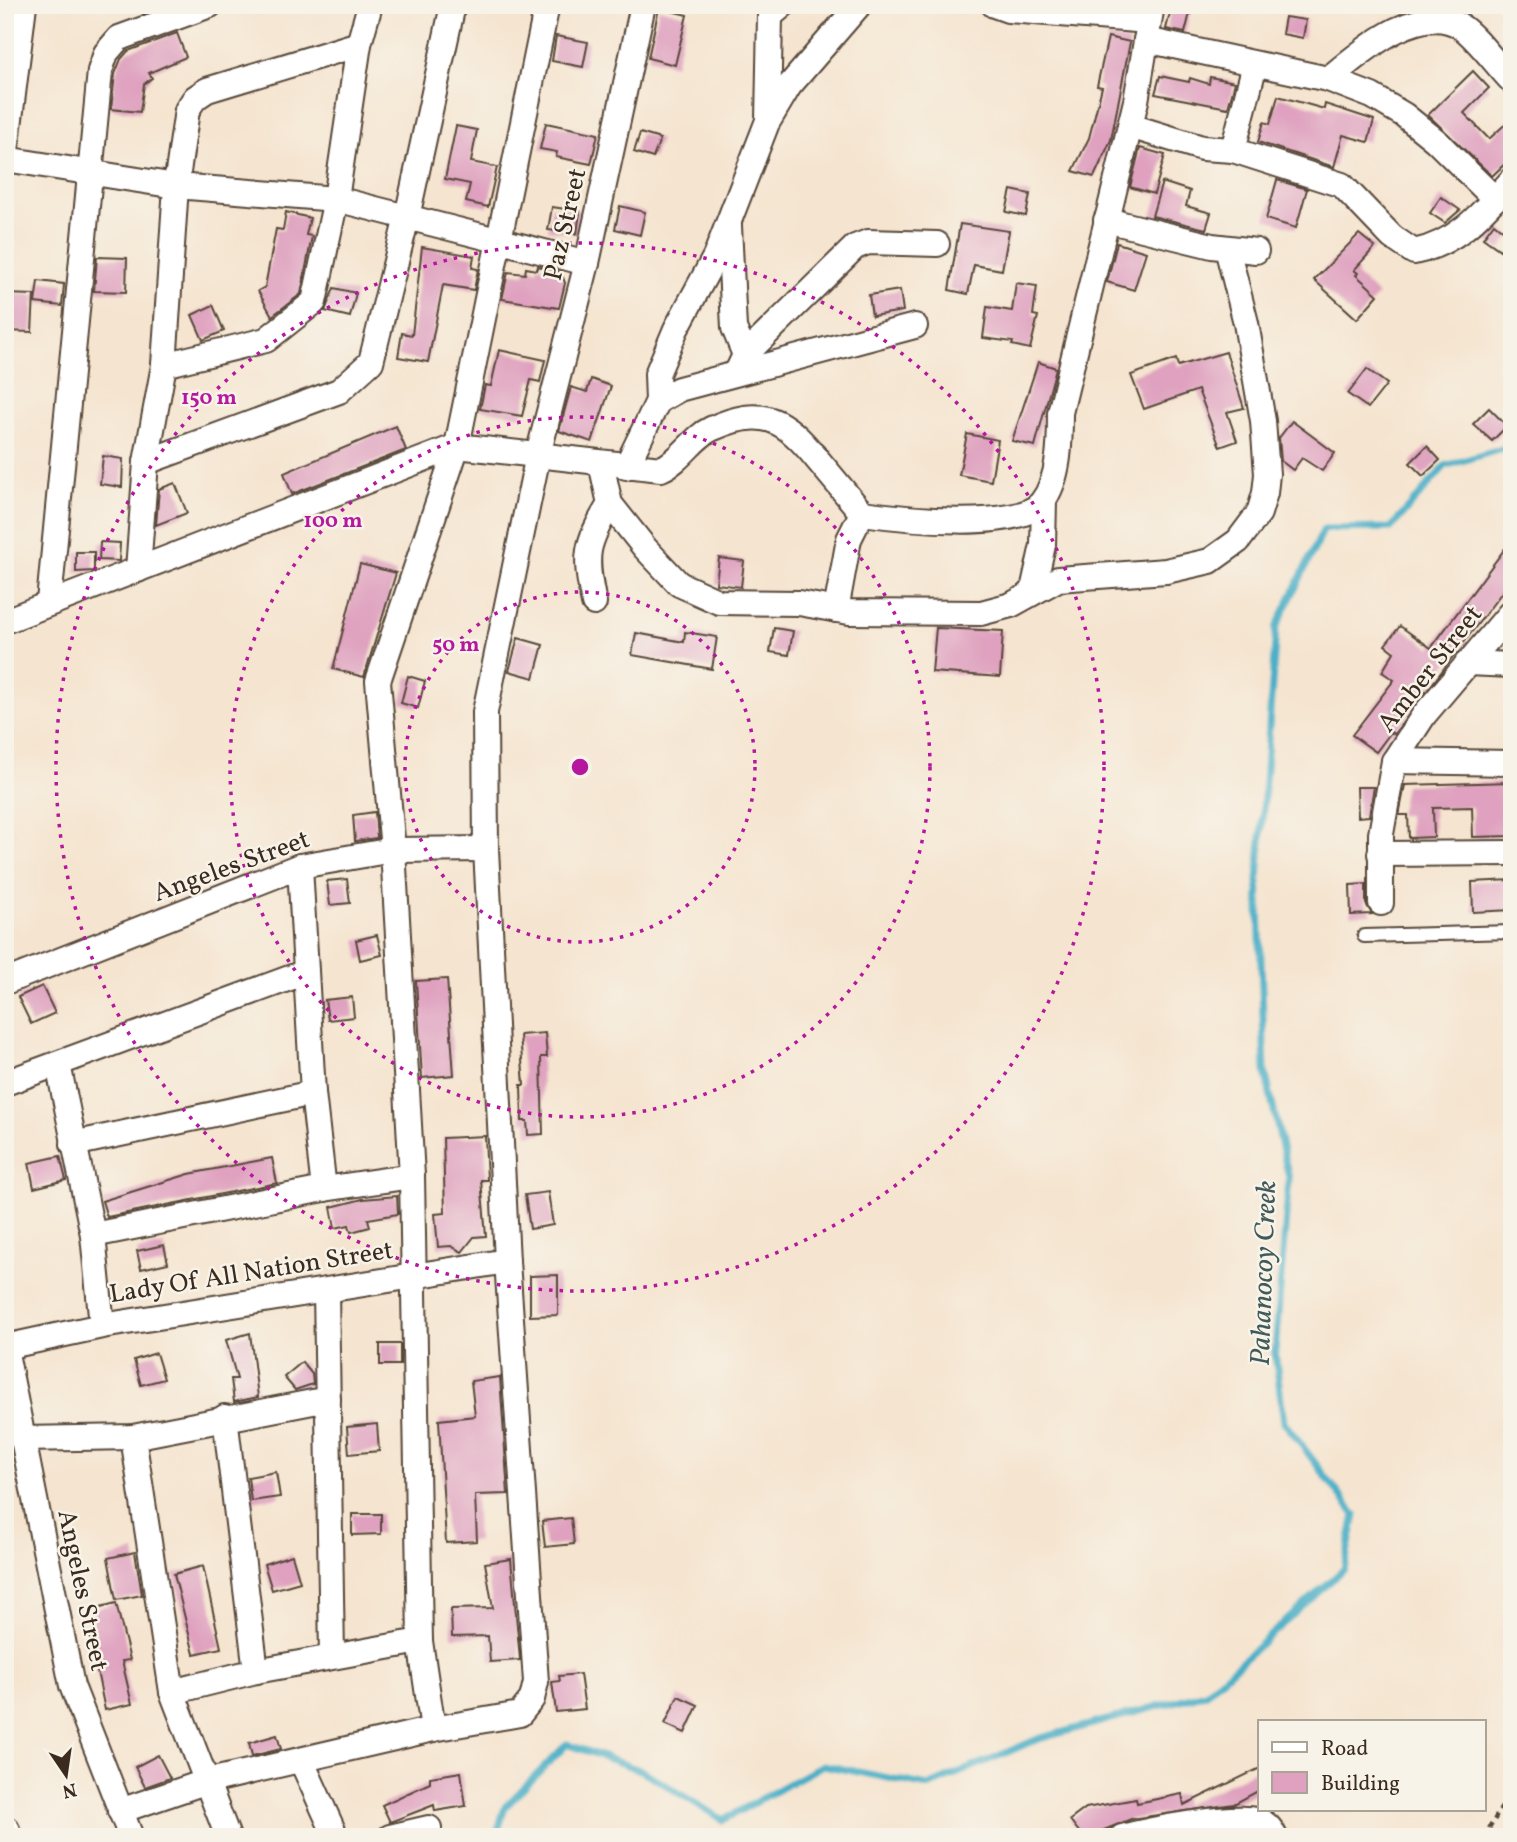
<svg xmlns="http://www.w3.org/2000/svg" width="1517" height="1842" viewBox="0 0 1517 1842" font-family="Vollkorn,serif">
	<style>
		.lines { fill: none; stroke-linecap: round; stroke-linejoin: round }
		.stream { stroke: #48afc7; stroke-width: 7 }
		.building { fill: #dfa1bf }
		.service-casing { stroke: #574639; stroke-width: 16 }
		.minor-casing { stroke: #574639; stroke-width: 28 }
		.tertiary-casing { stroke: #574639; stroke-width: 33 }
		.path { stroke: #574639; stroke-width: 4.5; stroke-dasharray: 5 5; stroke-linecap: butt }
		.service { stroke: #fff; stroke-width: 12 }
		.minor { stroke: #fff; stroke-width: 24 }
		.tertiary { stroke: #fff; stroke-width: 30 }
		.ring { fill: none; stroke: #b5179e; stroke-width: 3.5; stroke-dasharray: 3.5 7 }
		.labels { text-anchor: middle; stroke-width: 5; stroke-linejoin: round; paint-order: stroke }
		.street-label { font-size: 26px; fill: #3b2a1e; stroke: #f7f3e8 }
		.water-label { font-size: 28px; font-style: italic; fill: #405959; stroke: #f7f3e8 }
		.centre { fill: #b5179e; stroke: #f7f3e8; stroke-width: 3.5 }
		.ring-label { font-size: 21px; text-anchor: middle; font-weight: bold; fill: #b5179e; stroke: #f7f3e8; stroke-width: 5; stroke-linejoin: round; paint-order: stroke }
	</style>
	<rect width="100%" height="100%" fill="#f7f3e8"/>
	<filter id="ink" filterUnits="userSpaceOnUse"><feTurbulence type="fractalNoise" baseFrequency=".0143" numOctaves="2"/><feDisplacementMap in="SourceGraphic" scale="14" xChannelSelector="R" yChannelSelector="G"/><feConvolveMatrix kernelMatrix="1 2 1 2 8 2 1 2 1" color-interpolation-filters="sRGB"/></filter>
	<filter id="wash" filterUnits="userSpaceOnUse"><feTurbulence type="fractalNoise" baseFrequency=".00686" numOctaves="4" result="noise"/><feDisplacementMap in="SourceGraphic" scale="28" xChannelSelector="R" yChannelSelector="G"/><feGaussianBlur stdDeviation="1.57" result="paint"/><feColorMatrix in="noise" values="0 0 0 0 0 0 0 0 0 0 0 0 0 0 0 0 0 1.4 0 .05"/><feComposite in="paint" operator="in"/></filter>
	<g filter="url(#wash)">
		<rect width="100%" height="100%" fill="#f5e4cf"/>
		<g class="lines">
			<path class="stream" d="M496 1837 505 1807 567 1744 643 1771 723 1820 823 1765 928 1786 1038 1739 1206 1693 1344 1569 1355 1515 1284 1422 1275 1353 1289 1178 1265 1071 1258 880 1276 628 1324 529 1391 528 1445 466 1512 446"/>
		</g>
		<g id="blocks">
			<g class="building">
				<path d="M140 5H165L143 14Z"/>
				<path d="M1172 5H1192L1185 33 1166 29Z"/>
				<path d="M659 8 687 15 675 65 648 58Z"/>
				<path d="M1285 17 1306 20 1303 38 1282 34Z"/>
				<path d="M177 33 186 57 149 73 152 78 144 84 140 112 111 109 115 74 121 59 128 51Z"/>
				<path d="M556 36 588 42 583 67 552 61Z"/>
				<path d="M1108 37 1130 42 1111 140 1094 177 1073 171 1089 138 1102 87 1097 86Z"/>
				<path d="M1473 71 1489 88 1464 113 1489 139 1512 118V157L1492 176 1428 115Z"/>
				<path d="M1160 76 1189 82 1190 78 1209 84 1210 77 1235 82 1228 108 1155 94Z"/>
				<path d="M1278 96 1324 109 1325 104 1374 120 1368 142 1343 135 1334 167 1258 142 1264 122 1270 124Z"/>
				<path d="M546 123 598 134 591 164 556 157 557 152 540 149Z"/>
				<path d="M456 126 477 130 471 162 497 167 488 207 466 202 470 184 445 179Z"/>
				<path d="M640 133 660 139 653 158 634 152Z"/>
				<path d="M1140 148 1165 155 1154 194 1130 187Z"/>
				<path d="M1277 180 1307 189 1296 228 1266 219Z"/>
				<path d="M1162 182 1190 191 1186 206 1211 213 1206 229 1152 216Z"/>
				<path d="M1011 190 1030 194 1026 216 1006 212Z"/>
				<path d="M1441 197 1460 210 1445 223 1430 213Z"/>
				<path d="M620 206 645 212 640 235 615 229Z"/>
				<path d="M552 207 580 211 577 234 548 230Z"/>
				<path d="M286 212 310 218 306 235 312 236 301 294 272 316 258 291 265 287 276 229 283 230Z"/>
				<path d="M1494 223 1510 236 1500 250 1483 238Z"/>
				<path d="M960 224 1009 231 1002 270 974 265 968 294 949 290Z"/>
				<path d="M1359 234 1375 247 1354 270 1358 273 1356 275 1378 295 1357 319 1314 280Z"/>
				<path d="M1117 243 1146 252 1134 290 1107 282Z"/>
				<path d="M422 247 474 256 472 268 478 269 474 290 443 285 428 362 398 357 402 333 412 335Z"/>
				<path d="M97 257 127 258 126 292 94 291Z"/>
				<path d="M538 266 561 272 565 283 559 308 502 299 508 272 525 274 526 268 537 270Z"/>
				<path d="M38 281 64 284 62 306 35 303Z"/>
				<path d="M1016 283 1037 286 1033 315 1038 316 1030 349 1012 345 1013 342 983 338 987 307 1012 311Z"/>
				<path d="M334 288 356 293 350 317 325 311Z"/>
				<path d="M900 290 903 311 872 316 869 295Z"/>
				<path d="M5 294 34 295 32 332 5 331Z"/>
				<path d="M213 305 224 331 203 340 192 315Z"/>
				<path d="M499 350 545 360 540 382 531 380 522 416 480 409 485 385 491 386Z"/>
				<path d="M1226 352 1244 408 1227 412 1237 441 1220 447 1198 390 1144 409 1131 375 1176 359 1178 366Z"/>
				<path d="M1038 362 1056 368 1035 446 1012 441Z"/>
				<path d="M1367 369 1387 384 1368 408 1348 394Z"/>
				<path d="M591 379 611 386 592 442 559 431 571 387 587 392Z"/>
				<path d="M1489 408 1507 426 1492 441 1473 424Z"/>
				<path d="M1292 421 1335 453 1322 471 1302 458 1293 470 1281 461 1279 438Z"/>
				<path d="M396 426 406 450 292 494 284 473Z"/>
				<path d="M967 434 998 440 991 481 959 475Z"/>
				<path d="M1427 446 1440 460 1423 476 1410 463Z"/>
				<path d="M103 456 123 459 122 487 100 484Z"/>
				<path d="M175 483 187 513 156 525 159 489Z"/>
				<path d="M1512 539V579L1394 734 1391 732 1376 752 1352 735 1394 680 1382 672 1394 652 1385 645 1400 626 1431 648Z"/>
				<path d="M100 542 120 543 119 561 99 560Z"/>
				<path d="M76 552H94V571L76 572Z"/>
				<path d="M719 558 744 561 741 587 716 584Z"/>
				<path d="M360 564 396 573 364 677 333 669Z"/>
				<path d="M774 628 793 631 789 655 770 652Z"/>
				<path d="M936 628 1003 631 1000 677 932 672Z"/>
				<path d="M685 632 717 637 712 669 632 655 636 633 684 642Z"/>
				<path d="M518 638 543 645 534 678 509 671Z"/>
				<path d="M408 676 425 681 418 708 401 703Z"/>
				<path d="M1512 782V836L1473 837 1472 807 1433 808 1434 837 1409 838 1408 815H1399L1405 785Z"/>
				<path d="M1357 787H1374L1369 816 1358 817Z"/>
				<path d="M375 812 377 838 355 841 353 815Z"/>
				<path d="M347 879 350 903 330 905 327 881Z"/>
				<path d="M1512 880V910L1473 912 1472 882Z"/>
				<path d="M1366 884V904L1372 914 1351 915 1350 885Z"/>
				<path d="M377 935 382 955 360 960 356 940Z"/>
				<path d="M447 979 454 1075 422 1078 416 981Z"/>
				<path d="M42 986 55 1013 31 1024 18 997Z"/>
				<path d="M352 997 354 1017 328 1020 325 1000Z"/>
				<path d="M545 1033 547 1057H541L543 1134 528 1135 527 1121H522L521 1085H524L520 1035Z"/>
				<path d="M485 1136 487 1180H481L486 1236 474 1237 462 1252 451 1246 438 1247 435 1214 445 1213 443 1138Z"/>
				<path d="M60 1156 66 1180 34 1188 29 1163Z"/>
				<path d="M272 1158 277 1183 107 1217 102 1201 189 1174Z"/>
				<path d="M548 1192 553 1225 530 1229 525 1195Z"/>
				<path d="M397 1196 398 1214 368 1219 370 1227 351 1232 349 1225 335 1228 331 1207 363 1199Z"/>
				<path d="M164 1245 168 1263 141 1269 137 1251Z"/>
				<path d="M558 1275V1315L530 1316V1276Z"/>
				<path d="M250 1333 258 1397 234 1402 231 1379H237L226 1340Z"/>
				<rect x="380" y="1344" width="20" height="21"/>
				<path d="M156 1353 164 1379 141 1385 134 1360Z"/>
				<path d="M302 1362 312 1374 313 1384 295 1390 284 1377Z"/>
				<path d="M500 1377 508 1494 475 1495 477 1541 446 1543 439 1420 475 1416 471 1381Z"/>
				<path d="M377 1424 379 1451 349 1454 347 1427Z"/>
				<path d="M276 1472 280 1497 251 1501 248 1477Z"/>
				<path d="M352 1514H381V1534L352 1535Z"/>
				<path d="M571 1518 574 1544 545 1547 542 1521Z"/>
				<path d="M135 1552 142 1595 116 1600 108 1558Z"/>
				<path d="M292 1555 300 1582 272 1590 264 1564Z"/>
				<path d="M511 1559 520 1660 490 1662 488 1636 452 1637 451 1609 493 1608 485 1563Z"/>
				<path d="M203 1566 221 1648 194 1654 174 1574Z"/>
				<path d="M116 1603 130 1660 122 1661 132 1704 105 1710 90 1637 96 1635 89 1610Z"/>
				<path d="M580 1674 585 1709 556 1712 552 1682 560 1681 559 1676Z"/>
				<path d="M678 1696 698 1705 685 1733 665 1724Z"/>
				<path d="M277 1735 281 1749 252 1756 249 1743Z"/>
				<path d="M158 1755 170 1778 145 1787 135 1767Z"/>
				<path d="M1260 1768V1790L1234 1804 1131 1819 1087 1837H1083L1070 1820 1086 1808 1136 1799 1137 1803 1182 1794 1184 1805Z"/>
				<path d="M461 1772 466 1806 435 1811 434 1805 390 1822 382 1805 430 1783V1777Z"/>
			</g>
		</g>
	</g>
	<g filter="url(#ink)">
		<use href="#blocks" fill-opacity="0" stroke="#574639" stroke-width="2"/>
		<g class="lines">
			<defs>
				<path id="service" d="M1364 936 1512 932"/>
				<g id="minor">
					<path d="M994 5 1008 10 1149 21"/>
					<path d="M1146 40 1328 79 1372 96 1404 115 1435 140 1495 199"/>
					<path d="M1328 79C1358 55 1418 0 1460 26 1477 37 1497 66 1512 81"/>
					<path d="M768 120 770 16 783 5"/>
					<path d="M1130 126 1202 148 1233 150 1342 185 1392 237 1414 252C1458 243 1483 212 1512 180"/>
					<path d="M1233 150 1255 64"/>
					<path d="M5 159 176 186 336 199 587 263"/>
					<path d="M5 159 24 5"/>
					<path d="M1106 220 1212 246 1256 251"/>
					<path d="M729 226 734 328 745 355"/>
					<path d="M164 365 266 340 314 302 336 199 359 44 370 5"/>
					<path d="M737 372 745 355 855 247 868 242 937 244"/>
					<path d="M658 401 657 374 676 329 715 257 767 123 789 86 859 5"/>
					<path d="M146 462 339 391 371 362 407 217 453 5"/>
					<path d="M601 463 610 504 645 548 679 584 719 602 799 603 849 612 981 613 1011 605 1058 579 1166 571 1210 561 1238 541 1259 513 1265 493 1267 474 1263 421 1246 323 1227 248"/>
					<path d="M626 467 658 401 679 389 915 326"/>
					<path d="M138 570 146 462 164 365 176 186 187 110 195 98 207 90 359 44"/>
					<path d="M1033 590 1043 545 1044 501"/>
					<path d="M49 602 100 71 106 53 119 38 210 5"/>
					<path d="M594 603C584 556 585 545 610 504"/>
					<path d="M836 610 849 539 862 513"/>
					<path d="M5 621 457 446 661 469C681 461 692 438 711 429 763 405 784 419 817 459 832 477 847 495 862 513 898 518 1019 532 1042 502 1060 479 1060 440 1060 413L1136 101 1152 5"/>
					<path d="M1467 663 1512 665"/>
					<path d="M1394 761 1512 763"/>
					<path d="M1380 854 1512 853"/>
					<path d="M300 866 313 1093 324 1189"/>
					<path d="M1381 903V834L1394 761 1424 715 1512 611"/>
					<path d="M5 982 300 866 393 850 486 849"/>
					<path d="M58 1064 93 1235 102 1326"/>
					<path d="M5 1083 306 972"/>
					<path d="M73 1144 313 1093"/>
					<path d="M93 1235 324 1189 412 1176"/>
					<path d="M326 1291 332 1656"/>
					<path d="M5 1347 102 1326 507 1261"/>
					<path d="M5 1348 72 1686 131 1837"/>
					<path d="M225 1417 256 1671"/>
					<path d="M133 1437 172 1692 228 1837"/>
					<path d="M22 1439 133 1437 328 1399"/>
					<path d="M172 1692 256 1671 420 1641"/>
					<path d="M433 1729 420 1641 412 1176 393 850 378 681 457 446 547 5"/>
					<path d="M302 1762 336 1837"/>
					<path d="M120 1811 205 1782 433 1729 520 1714 532 1699 536 1682 507 1261 486 849 485 712 538 455 587 263 643 5"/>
					<path d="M390 1837 429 1828"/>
					<path d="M1122 1837C1148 1830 1231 1814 1256 1820 1266 1822 1271 1828 1275 1837"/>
				</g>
				<path id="tertiary" d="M5 1831 6 1837"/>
			</defs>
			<use href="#service" class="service-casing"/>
			<use href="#minor" class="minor-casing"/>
			<use href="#tertiary" class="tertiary-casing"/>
			<path class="path" d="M1484 1837 1512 1790"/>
			<use href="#service" class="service"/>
			<use href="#minor" class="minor"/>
			<use href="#tertiary" class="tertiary"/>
		</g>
	</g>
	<g class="ring">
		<circle cx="580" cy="767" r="175"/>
		<circle cx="580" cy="767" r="350"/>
		<circle cx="580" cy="767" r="524"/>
	</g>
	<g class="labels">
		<g class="street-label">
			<text transform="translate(564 224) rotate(-77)" y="9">Paz Street</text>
			<text transform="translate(1429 668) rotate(-52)" y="9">Amber Street</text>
			<text transform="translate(231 865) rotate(-20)" y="9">Angeles Street</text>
			<text transform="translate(251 1271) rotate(-9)" y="9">Lady Of All Nation Street</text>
			<text transform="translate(84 1590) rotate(78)" y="9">Angeles Street</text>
		</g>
		<g class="water-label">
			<text transform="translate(1262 1273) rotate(-88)" y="10">Pahanocoy Creek</text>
		</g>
	</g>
	<circle cx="580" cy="767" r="10" class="centre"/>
	<g class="ring-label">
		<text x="209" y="404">150 m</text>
		<text x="333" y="527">100 m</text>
		<text x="456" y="651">50 m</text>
	</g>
	<rect width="1517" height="1842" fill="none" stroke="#f7f3e8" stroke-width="28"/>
	<rect x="1258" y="1720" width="228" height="91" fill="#f7f3e8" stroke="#aca397" stroke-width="2"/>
	<rect x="1272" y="1742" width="35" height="10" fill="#ffffff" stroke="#aca397" stroke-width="2"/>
	<text x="1321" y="1755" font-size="21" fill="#3b2a1e">Road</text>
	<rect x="1272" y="1772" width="35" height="21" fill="#dfa1bf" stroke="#aca397" stroke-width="2"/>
	<text x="1321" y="1790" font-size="21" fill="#3b2a1e">Building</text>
	<g transform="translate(66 1775) rotate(167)" stroke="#f7f3e8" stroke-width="5" paint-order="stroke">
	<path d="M0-5L12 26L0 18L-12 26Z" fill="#3b2a1e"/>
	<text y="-10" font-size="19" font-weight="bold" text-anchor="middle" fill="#3b2a1e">N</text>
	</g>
</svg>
